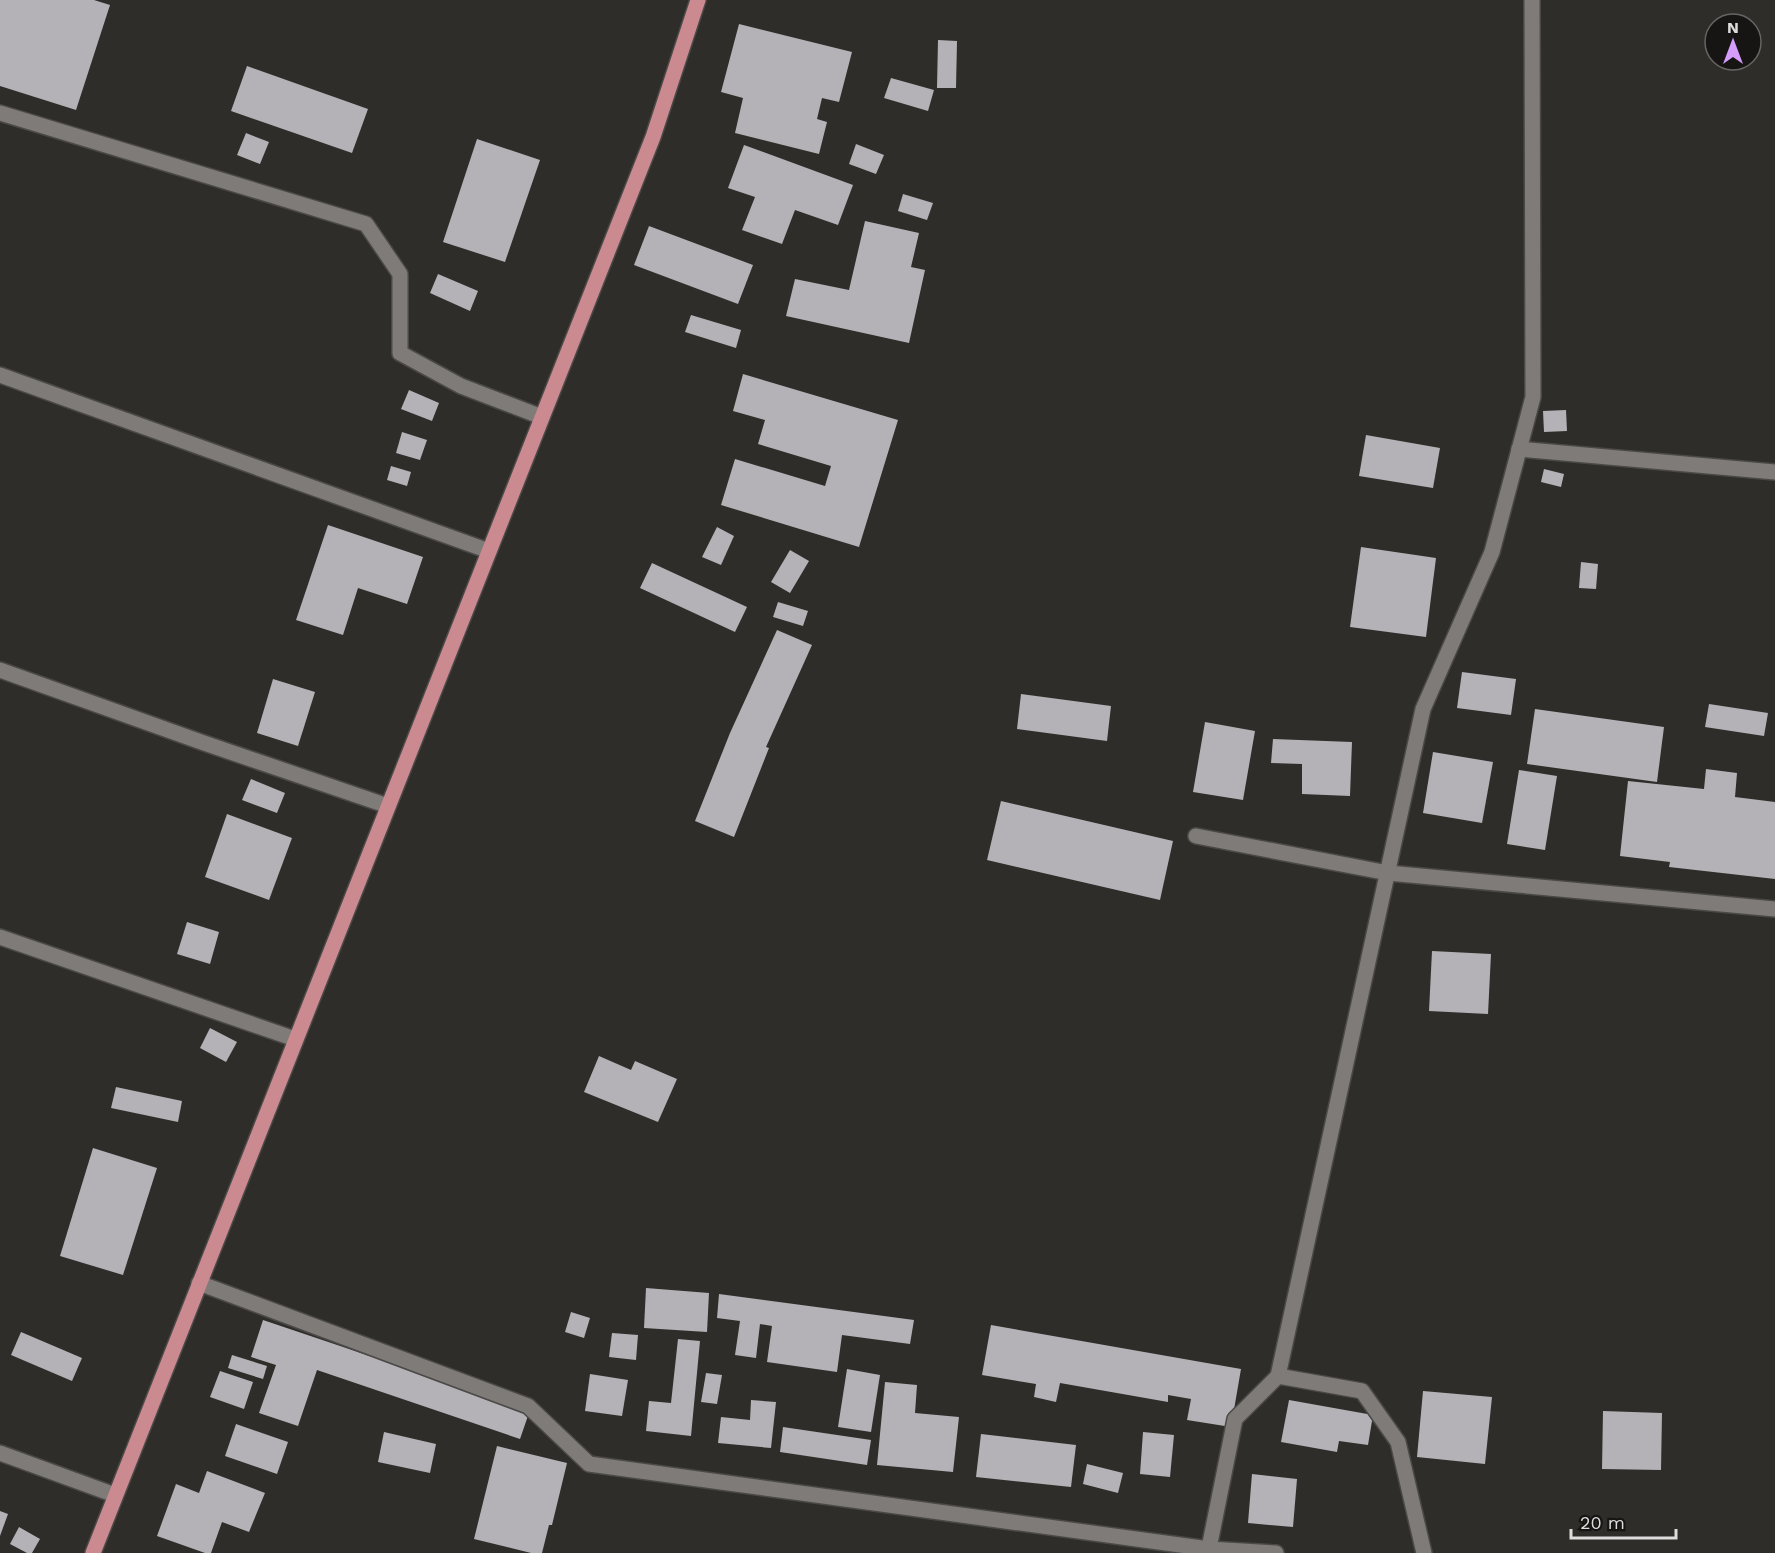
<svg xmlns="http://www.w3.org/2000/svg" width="1775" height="1553" viewBox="0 0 1775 1553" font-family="'Work Sans',sans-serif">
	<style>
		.building { fill: #b4b2b6 }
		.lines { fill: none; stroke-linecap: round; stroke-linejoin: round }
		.minor-casing { stroke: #4b4947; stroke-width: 18 }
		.major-casing { stroke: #4b4947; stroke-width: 18 }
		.minor { stroke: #7e7b78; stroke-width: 15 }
		.major { stroke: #ca8a8f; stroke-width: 15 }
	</style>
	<rect width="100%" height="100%" fill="#2f2d2a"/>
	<g class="building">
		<path d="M0 0H94L110 5 76 110 0 86Z"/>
		<path d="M739 24 852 52 839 102 822 98 817 119 827 122 819 154 735 133 743 98 721 92Z"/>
		<path d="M938 40 957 41 956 88H937Z"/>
		<path d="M247 66 368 109 352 153 231 111Z"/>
		<path d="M891 78 934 90 928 111 884 98Z"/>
		<path d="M246 133 269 142 260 164 237 155Z"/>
		<path d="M477 139 540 160 505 262 443 242Z"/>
		<path d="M856 144 884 155 876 174 849 164Z"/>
		<path d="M744 145 853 185 838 225 795 210 782 244 742 230 755 197 728 188Z"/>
		<path d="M903 194 933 203 927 220 898 211Z"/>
		<path d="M865 221 919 233 911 267 925 270 909 343 786 316 795 279 849 290Z"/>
		<path d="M649 226 753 265 738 304 634 265Z"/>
		<path d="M438 274 478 291 470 311 430 293Z"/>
		<path d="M691 315 741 330 736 348 685 332Z"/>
		<path d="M743 374 898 420 859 547 721 505 735 459 825 486 831 466 758 444 765 420 733 411Z"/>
		<path d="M409 390 439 403 432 421 401 409Z"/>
		<path d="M1566 410 1567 431 1544 432 1543 411Z"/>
		<path d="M402 432 427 440 420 460 396 453Z"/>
		<path d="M1366 435 1440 448 1433 488 1359 476Z"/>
		<path d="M391 466 411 472 407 486 387 480Z"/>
		<path d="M1544 469 1564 474 1561 487 1541 482Z"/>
		<path d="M328 525 423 557 407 604 358 588 343 635 296 620Z"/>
		<path d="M717 527 734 536 721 565 702 557Z"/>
		<path d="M1361 547 1436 558 1426 637 1350 627Z"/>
		<path d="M790 550 809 561 790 593 771 582Z"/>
		<path d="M1581 562 1598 564 1596 589 1579 588Z"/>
		<path d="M652 563 747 607 735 632 640 588Z"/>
		<path d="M778 602 808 611 803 626 773 617Z"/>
		<path d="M777 630 812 645 766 747 769 748 734 837 695 821 730 733Z"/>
		<path d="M1462 672 1516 679 1511 715 1457 708Z"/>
		<path d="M273 679 315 692 298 746 257 733Z"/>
		<path d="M1021 694 1111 706 1107 741 1017 729Z"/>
		<path d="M1709 704 1768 713 1764 736 1705 727Z"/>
		<path d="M1535 709 1664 727 1657 782 1527 764Z"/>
		<path d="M1205 722 1255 731 1243 800 1193 792Z"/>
		<path d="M1273 739 1352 742 1350 796 1302 794V764L1271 763Z"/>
		<path d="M1433 752 1493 762 1482 823 1423 813Z"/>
		<path d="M1706 769 1737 773 1735 797 1775 802V879L1669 867 1670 862 1620 856 1628 781 1704 789Z"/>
		<path d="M1519 770 1557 776 1545 850 1507 844Z"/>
		<path d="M251 779 285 793 277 813 242 800Z"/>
		<path d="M1001 801 1173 841 1160 900 987 860Z"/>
		<path d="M227 814 292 838 269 900 205 877Z"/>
		<path d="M187 922 219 932 210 964 177 954Z"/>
		<path d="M1432 951 1491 954 1488 1014 1429 1011Z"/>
		<path d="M210 1028 237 1042 226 1062 200 1048Z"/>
		<path d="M599 1056 631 1070 635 1061 677 1079 658 1122 584 1092Z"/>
		<path d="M116 1087 182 1101 178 1122 111 1108Z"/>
		<path d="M93 1148 157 1168 123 1275 60 1256Z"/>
		<path d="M646 1288 709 1293 707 1332 644 1328Z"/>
		<path d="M719 1294 914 1320 910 1344 842 1335 837 1372 767 1362 772 1326 760 1324 756 1358 735 1355 740 1321 717 1318Z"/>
		<path d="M571 1312 590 1318 584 1338 565 1332Z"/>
		<path d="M263 1320 530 1410 520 1439 317 1370 298 1426 259 1413 276 1365 251 1357Z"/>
		<path d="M991 1325 1241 1369 1231 1427 1187 1420 1191 1399 1168 1395V1402L1060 1383 1056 1402 1034 1397 1036 1384 982 1375Z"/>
		<path d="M21 1332 82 1358 72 1381 11 1355Z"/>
		<path d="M612 1333 638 1335 636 1360 609 1357Z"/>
		<path d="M678 1339 700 1341 691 1436 646 1431 649 1401 671 1403Z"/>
		<path d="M232 1355 267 1366 263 1379 228 1368Z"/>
		<path d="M847 1369 880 1375 871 1432 838 1427Z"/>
		<path d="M220 1371 253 1382 244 1409 210 1397Z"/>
		<path d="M706 1373 722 1375 717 1404 701 1402Z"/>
		<path d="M590 1374 628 1380 622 1416 585 1411Z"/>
		<path d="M885 1382 917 1385 915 1413 959 1417 953 1472 877 1465Z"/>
		<path d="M1423 1391 1492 1397 1485 1464 1417 1457Z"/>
		<path d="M751 1400 776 1402 771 1448 718 1443 721 1417 750 1420Z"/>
		<path d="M1289 1400 1373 1415 1368 1445 1339 1441 1337 1452 1281 1442Z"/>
		<path d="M1603 1411 1662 1413 1661 1470 1602 1469Z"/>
		<path d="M236 1424 288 1442 277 1474 225 1456Z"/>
		<path d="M783 1427 871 1440 867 1465 780 1452Z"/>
		<path d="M384 1432 436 1444 430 1473 378 1462Z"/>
		<path d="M1143 1432 1174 1435 1170 1477 1140 1474Z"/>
		<path d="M981 1434 1076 1445 1071 1487 976 1477Z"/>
		<path d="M497 1446 567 1463 552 1525H549L542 1553H531L474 1539Z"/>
		<path d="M1087 1464 1123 1473 1118 1493 1083 1484Z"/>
		<path d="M207 1471 265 1493 249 1532 222 1522 211 1553H205L157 1536 176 1484 199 1493Z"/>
		<path d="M1252 1474 1297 1479 1293 1527 1248 1523Z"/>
		<path d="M0 1511 8 1514 0 1536Z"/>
		<path d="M19 1527 40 1539 32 1553H27L10 1544Z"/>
	</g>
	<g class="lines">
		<defs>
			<g id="minor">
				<path d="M0 113 366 224 400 274V353L461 386 542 417"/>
				<path d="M0 375 489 551"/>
				<path d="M1519 449 1775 472"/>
				<path d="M0 670 204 743 388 806"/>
				<path d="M1196 836 1388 873 1775 909"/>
				<path d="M0 937 295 1039"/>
				<path d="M199 1283 528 1406 589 1464 1209 1549 1276 1553"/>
				<path d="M1278 1376 1362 1391 1398 1442 1424 1553"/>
				<path d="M0 1453 115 1495"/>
				<path d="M1208 1553 1235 1419 1278 1376 1423 709 1492 552 1533 397 1532 0"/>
			</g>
			<path id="major" d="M93 1553 653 137 698 0"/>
		</defs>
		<use href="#minor" class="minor-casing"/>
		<use href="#major" class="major-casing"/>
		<use href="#minor" class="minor"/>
		<use href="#major" class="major"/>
	</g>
	<g transform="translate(1733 42)"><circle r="28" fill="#161514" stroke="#666564" stroke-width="1.5"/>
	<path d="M0-4.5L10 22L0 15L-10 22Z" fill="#d49cfb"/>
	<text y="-9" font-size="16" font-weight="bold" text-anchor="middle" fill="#dfdddc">N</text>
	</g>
	<path d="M1571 1529v9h105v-9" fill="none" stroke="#dfdddc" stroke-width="3"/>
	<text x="1580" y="1529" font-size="18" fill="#dfdddc" stroke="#161514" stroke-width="4.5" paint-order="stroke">20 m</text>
</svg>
